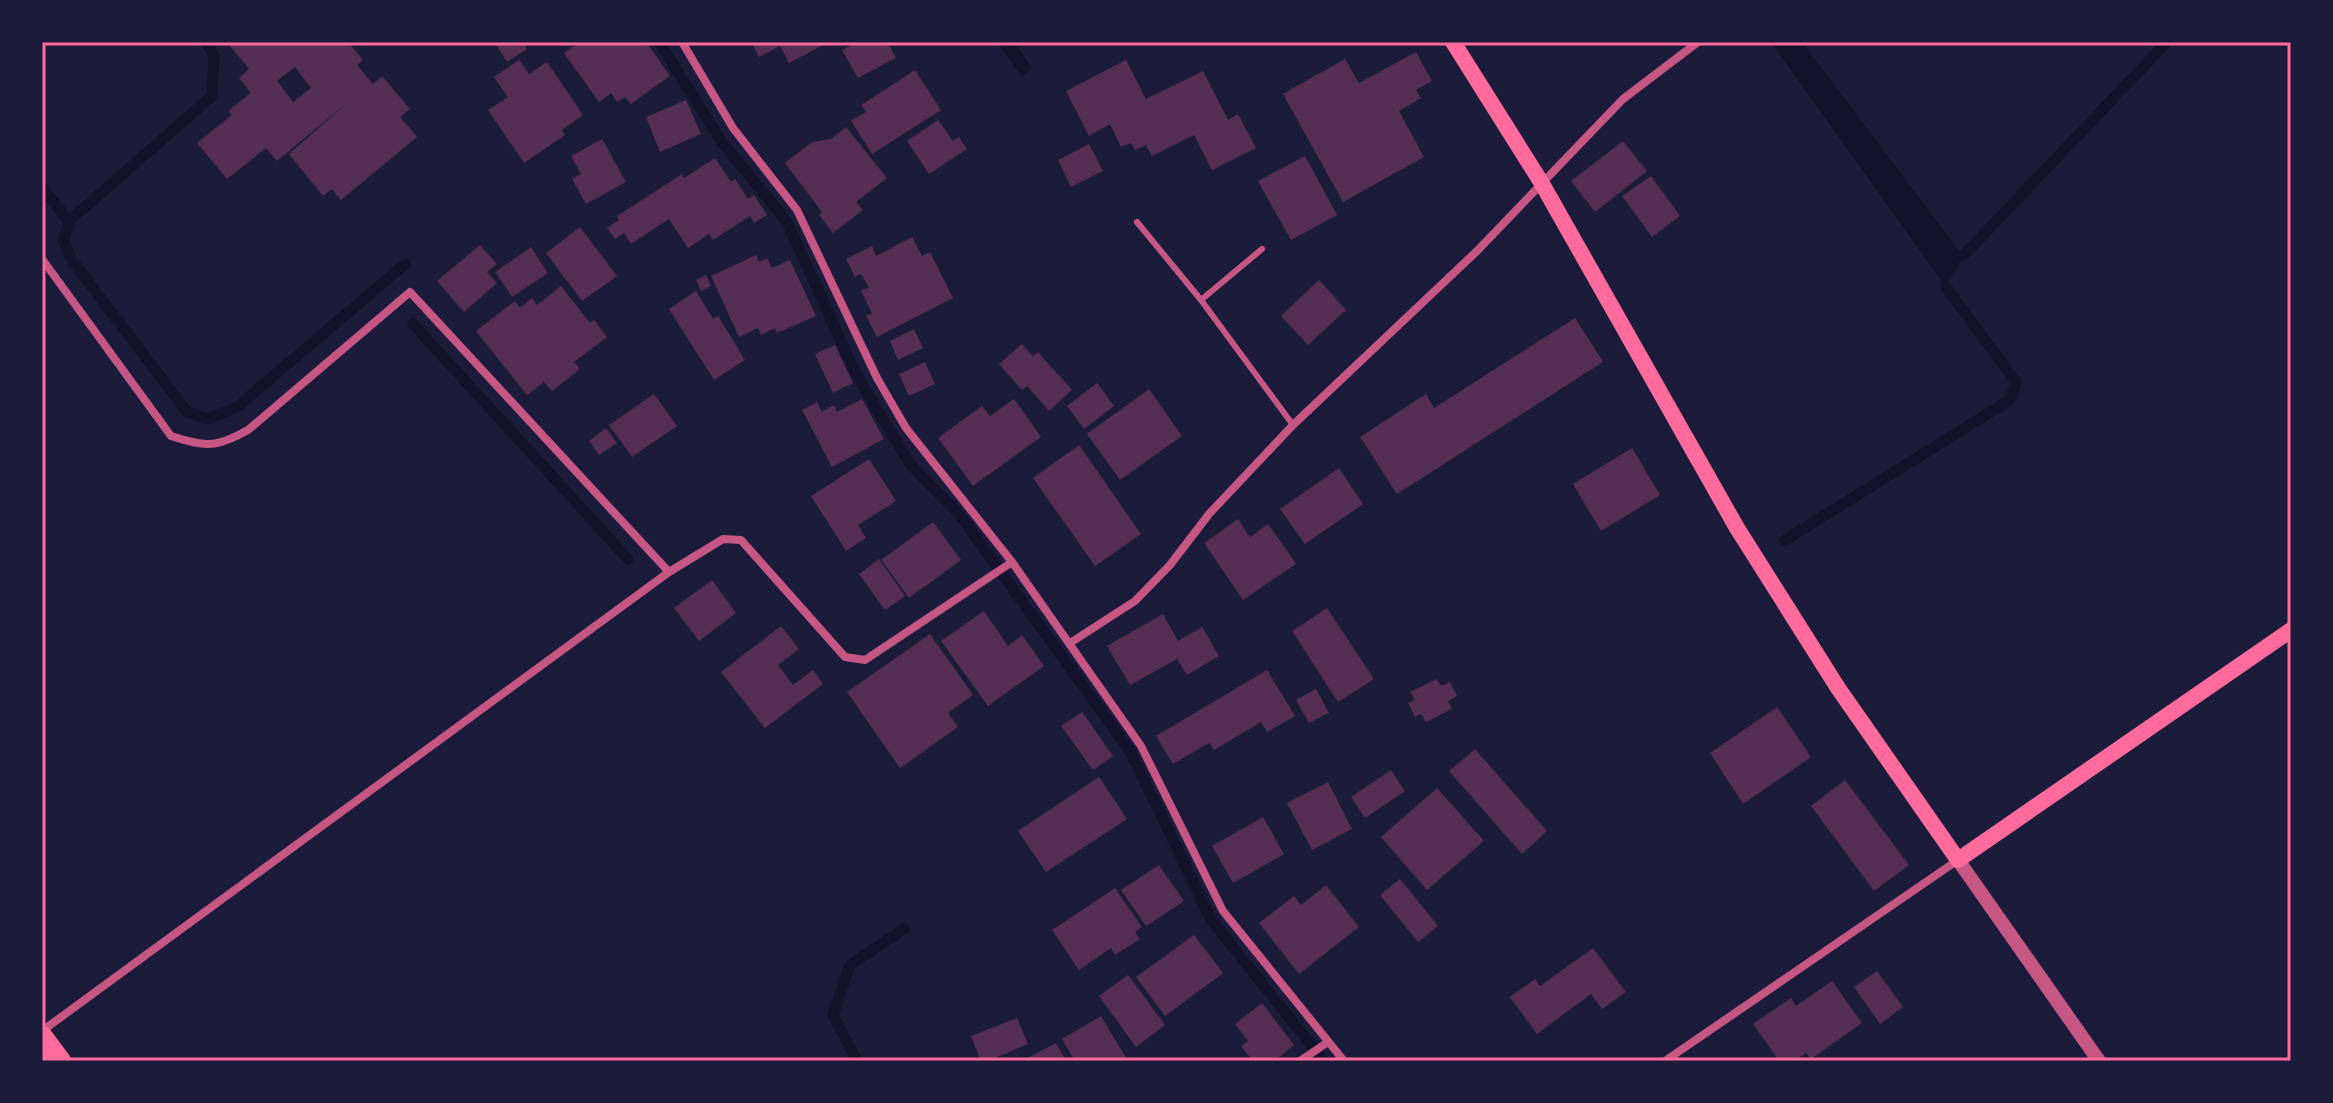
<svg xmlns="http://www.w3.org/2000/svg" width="2333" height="1103" viewBox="0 0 2333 1103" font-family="Raleway,sans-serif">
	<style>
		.water { fill: #12122b }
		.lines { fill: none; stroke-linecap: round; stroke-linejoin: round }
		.stream { stroke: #12122b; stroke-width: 11 }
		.building { fill: #542f53; fill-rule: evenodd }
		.service { stroke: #c65784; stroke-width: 6 }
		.minor { stroke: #c65784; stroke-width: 8 }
		.tertiary { stroke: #c65784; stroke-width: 14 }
		.secondary { stroke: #ff6b9d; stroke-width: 16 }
		.trunk { stroke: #ff6b9d; stroke-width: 22 }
		.neatline { fill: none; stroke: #ff6b9d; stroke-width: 3 }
	</style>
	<rect width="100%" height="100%" fill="#1b1b3a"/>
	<g class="water">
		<path d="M997 42H1014L1032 68 1022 77Z"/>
		<path d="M1771 42H1802L1963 256 1946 287Z"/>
	</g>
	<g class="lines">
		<g class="stream">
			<path d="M659 42 721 141 787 222 856 374 910 464 960 515 1130 751 1212 921 1324 1061"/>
			<path d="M42 187 69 221 64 241 71 259 187 412 208 419 237 407 405 264"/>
			<path d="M69 221 212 96 214 56 206 42"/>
			<path d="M1963 256 2167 42"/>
			<path d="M413 324 628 559"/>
			<path d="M1785 540 2010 400 2016 382 1946 287"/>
			<path d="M857 1061 833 1015 850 965 904 929"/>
		</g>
	</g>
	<g class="building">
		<path d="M227 42H348L363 60 357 65 373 84 382 76 410 109 400 117 417 137 341 200 332 189 323 196 289 154 347 103 277 161 266 148 227 179 197 143 232 115 228 111 251 93 239 78 249 69ZM295 67 311 88 293 102 277 81Z"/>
		<path d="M494 42H523L527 49 507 62Z"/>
		<path d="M579 42H646L670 76 631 104 625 97 617 102 611 93 599 102 564 53Z"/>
		<path d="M751 42H829L789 63 780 46 759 57Z"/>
		<path d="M858 42H887L896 58 858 78 842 50Z"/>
		<path d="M1416 52 1432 81 1416 90 1421 98 1399 111 1424 157 1343 202 1283 94 1345 59 1359 83Z"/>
		<path d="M519 60 529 74 547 62 583 115 562 130 565 135 524 163 488 110 508 97 494 77Z"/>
		<path d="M1126 60 1146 99 1203 71 1228 120 1238 114 1256 148 1212 170 1194 135 1152 156 1146 145 1135 150 1131 143 1121 147 1110 124 1089 136 1066 91Z"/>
		<path d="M915 70 941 110 872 154 851 121 866 112 861 105Z"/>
		<path d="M686 100 701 134 660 152 646 117Z"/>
		<path d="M938 120 953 141 959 137 967 149 929 174 907 141Z"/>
		<path d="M846 127 887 178 856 202 863 210 833 233 819 215 822 212 785 163 812 142 831 139Z"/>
		<path d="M602 139 626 182 586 204 572 179 581 174 571 156Z"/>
		<path d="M1623 141 1647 171 1595 212 1571 181Z"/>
		<path d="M1089 144 1103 171 1071 187 1058 160Z"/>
		<path d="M1305 156 1337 215 1291 240 1258 181Z"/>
		<path d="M715 158 731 182 735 179 748 199 754 195 767 215 754 223 750 216 713 240 709 234 688 248 669 219 631 244 624 233 615 239 607 228 619 220 617 216 682 174 684 178Z"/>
		<path d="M1651 176 1680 216 1652 237 1622 196Z"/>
		<path d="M580 227 617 276 582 301 546 253Z"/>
		<path d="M912 237 922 256 930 252 953 298 877 337 866 316 872 313 861 291 869 287 861 274 855 277 846 259 872 246 876 256Z"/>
		<path d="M480 245 497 264 487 272 497 283 464 312 437 281Z"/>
		<path d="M531 247 548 273 512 297 495 272Z"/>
		<path d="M756 255 759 262 767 258 772 268 790 260 816 316 777 333 775 328 761 335 758 328 739 337 711 276Z"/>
		<path d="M706 275 711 286 701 291 696 280Z"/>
		<path d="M1319 280 1346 310 1308 345 1281 316Z"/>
		<path d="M561 286 590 323 594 320 607 337 574 362 580 369 552 391 544 382 527 395 476 331 515 301 520 308 532 298 537 305Z"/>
		<path d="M696 291 713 319 718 316 745 360 714 380 669 309Z"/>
		<path d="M1575 318 1603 362 1397 494 1360 437 1426 394 1434 408Z"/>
		<path d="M914 329 923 348 898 360 890 341Z"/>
		<path d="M1022 344 1033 356 1038 352 1072 390 1049 411 1027 386 1022 390 999 364Z"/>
		<path d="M835 345 853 383 833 393 815 354Z"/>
		<path d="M925 362 935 384 909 396 899 374Z"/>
		<path d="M1097 383 1114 406 1084 429 1067 406Z"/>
		<path d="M1149 389 1182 436 1120 480 1087 434Z"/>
		<path d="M654 394 677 426 632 457 609 425Z"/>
		<path d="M862 399 884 439 832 467 802 410 817 402 822 412 834 405 837 412Z"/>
		<path d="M1014 399 1041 437 973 486 938 438 982 406 990 416Z"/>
		<path d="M606 428 617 443 599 455 589 441Z"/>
		<path d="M1079 445 1141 534 1095 566 1033 478Z"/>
		<path d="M1632 448 1660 495 1601 531 1573 484Z"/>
		<path d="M869 459 896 501 858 525 866 538 846 551 811 496Z"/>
		<path d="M1339 468 1363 504 1305 544 1280 509Z"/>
		<path d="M1238 519 1250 537 1268 524 1296 564 1243 600 1204 543Z"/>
		<path d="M933 522 961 560 909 598 881 560Z"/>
		<path d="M879 559 905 596 885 610 859 574Z"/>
		<path d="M712 580 736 613 699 641 674 608Z"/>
		<path d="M1327 608 1374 679 1338 702 1292 631Z"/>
		<path d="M984 611 1008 646 1022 635 1044 666 988 706 941 641Z"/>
		<path d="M1163 614 1178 641 1202 627 1219 656 1187 675 1177 659 1130 685 1107 646Z"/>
		<path d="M781 626 799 649 778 665 793 685 813 670 823 684 765 728 721 672Z"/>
		<path d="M930 634 973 695 948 713 958 727 900 768 847 692Z"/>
		<path d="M1267 670 1295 716 1267 732 1261 722 1214 750 1209 743 1173 764 1156 736Z"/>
		<path d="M1437 679 1441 686 1450 682 1457 696 1448 701 1452 709 1426 722 1421 714 1415 717 1408 703 1415 700 1410 692Z"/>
		<path d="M1316 689 1329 713 1309 723 1296 700Z"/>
		<path d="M1777 707 1811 757 1743 804 1710 753Z"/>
		<path d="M1082 712 1113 756 1093 770 1061 726Z"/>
		<path d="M1475 749 1547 831 1522 854 1449 771Z"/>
		<path d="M1391 770 1405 791 1365 818 1351 797Z"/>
		<path d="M1099 777 1127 819 1046 872 1018 831Z"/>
		<path d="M1845 780 1909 865 1874 891 1811 806Z"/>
		<path d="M1328 782 1352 829 1312 850 1287 803Z"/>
		<path d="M1437 788 1484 841 1427 890 1381 837Z"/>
		<path d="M1263 817 1284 854 1233 883 1212 846Z"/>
		<path d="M1159 865 1184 901 1146 926 1121 890Z"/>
		<path d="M1400 879 1438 926 1418 942 1380 895Z"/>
		<path d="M1326 885 1359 927 1299 974 1259 923 1294 896 1301 905Z"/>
		<path d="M1115 888 1142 927 1135 932 1140 939 1115 955 1111 948 1079 970 1052 930Z"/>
		<path d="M1194 935 1223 973 1165 1016 1136 977Z"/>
		<path d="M1593 948 1626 992 1602 1009 1591 994 1537 1034 1510 997 1535 979 1540 986Z"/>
		<path d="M1877 971 1903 1007 1880 1024 1854 987Z"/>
		<path d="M1128 975 1165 1025 1136 1047 1099 996Z"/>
		<path d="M1832 981 1862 1023 1811 1059 1806 1053 1794 1061H1779L1753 1024 1791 998 1796 1006Z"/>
		<path d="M1262 1003 1294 1045 1274 1061H1253L1241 1046 1248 1041 1235 1024Z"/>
		<path d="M1101 1016 1128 1061H1075L1062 1039Z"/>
		<path d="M1017 1018 1028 1044 988 1061H981L971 1036Z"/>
		<path d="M1056 1043 1066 1061H1022Z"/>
	</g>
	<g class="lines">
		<g class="service">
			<path d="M1137 222 1201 300 1293 425"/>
			<path d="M1201 300 1262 249"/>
		</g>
		<g class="minor">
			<path d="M682 42 733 128 797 210 877 378 906 428 1012 562 1141 746 1223 911 1344 1061"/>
			<path d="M42 259 171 436C206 447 216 448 248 430L410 292 669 572"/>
			<path d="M1070 643 1135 601 1170 565 1209 514 1293 425 1477 251 1623 99 1698 42"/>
			<path d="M42 1031 669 572 723 539 741 540 845 657 865 660 1012 562"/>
			<path d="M1300 1061 1328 1042"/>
			<path d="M1665 1061 1958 860"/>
		</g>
		<path class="tertiary" d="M1958 860 2099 1061"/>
		<path class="secondary" d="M1453 42 1541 182 1737 528 1838 688 1958 860 2291 630"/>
		<path class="trunk" d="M42 1037 60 1061"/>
	</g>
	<rect width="2333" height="1103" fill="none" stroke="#1b1b3a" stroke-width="88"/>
	<rect x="44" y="44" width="2245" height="1015" class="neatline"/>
</svg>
